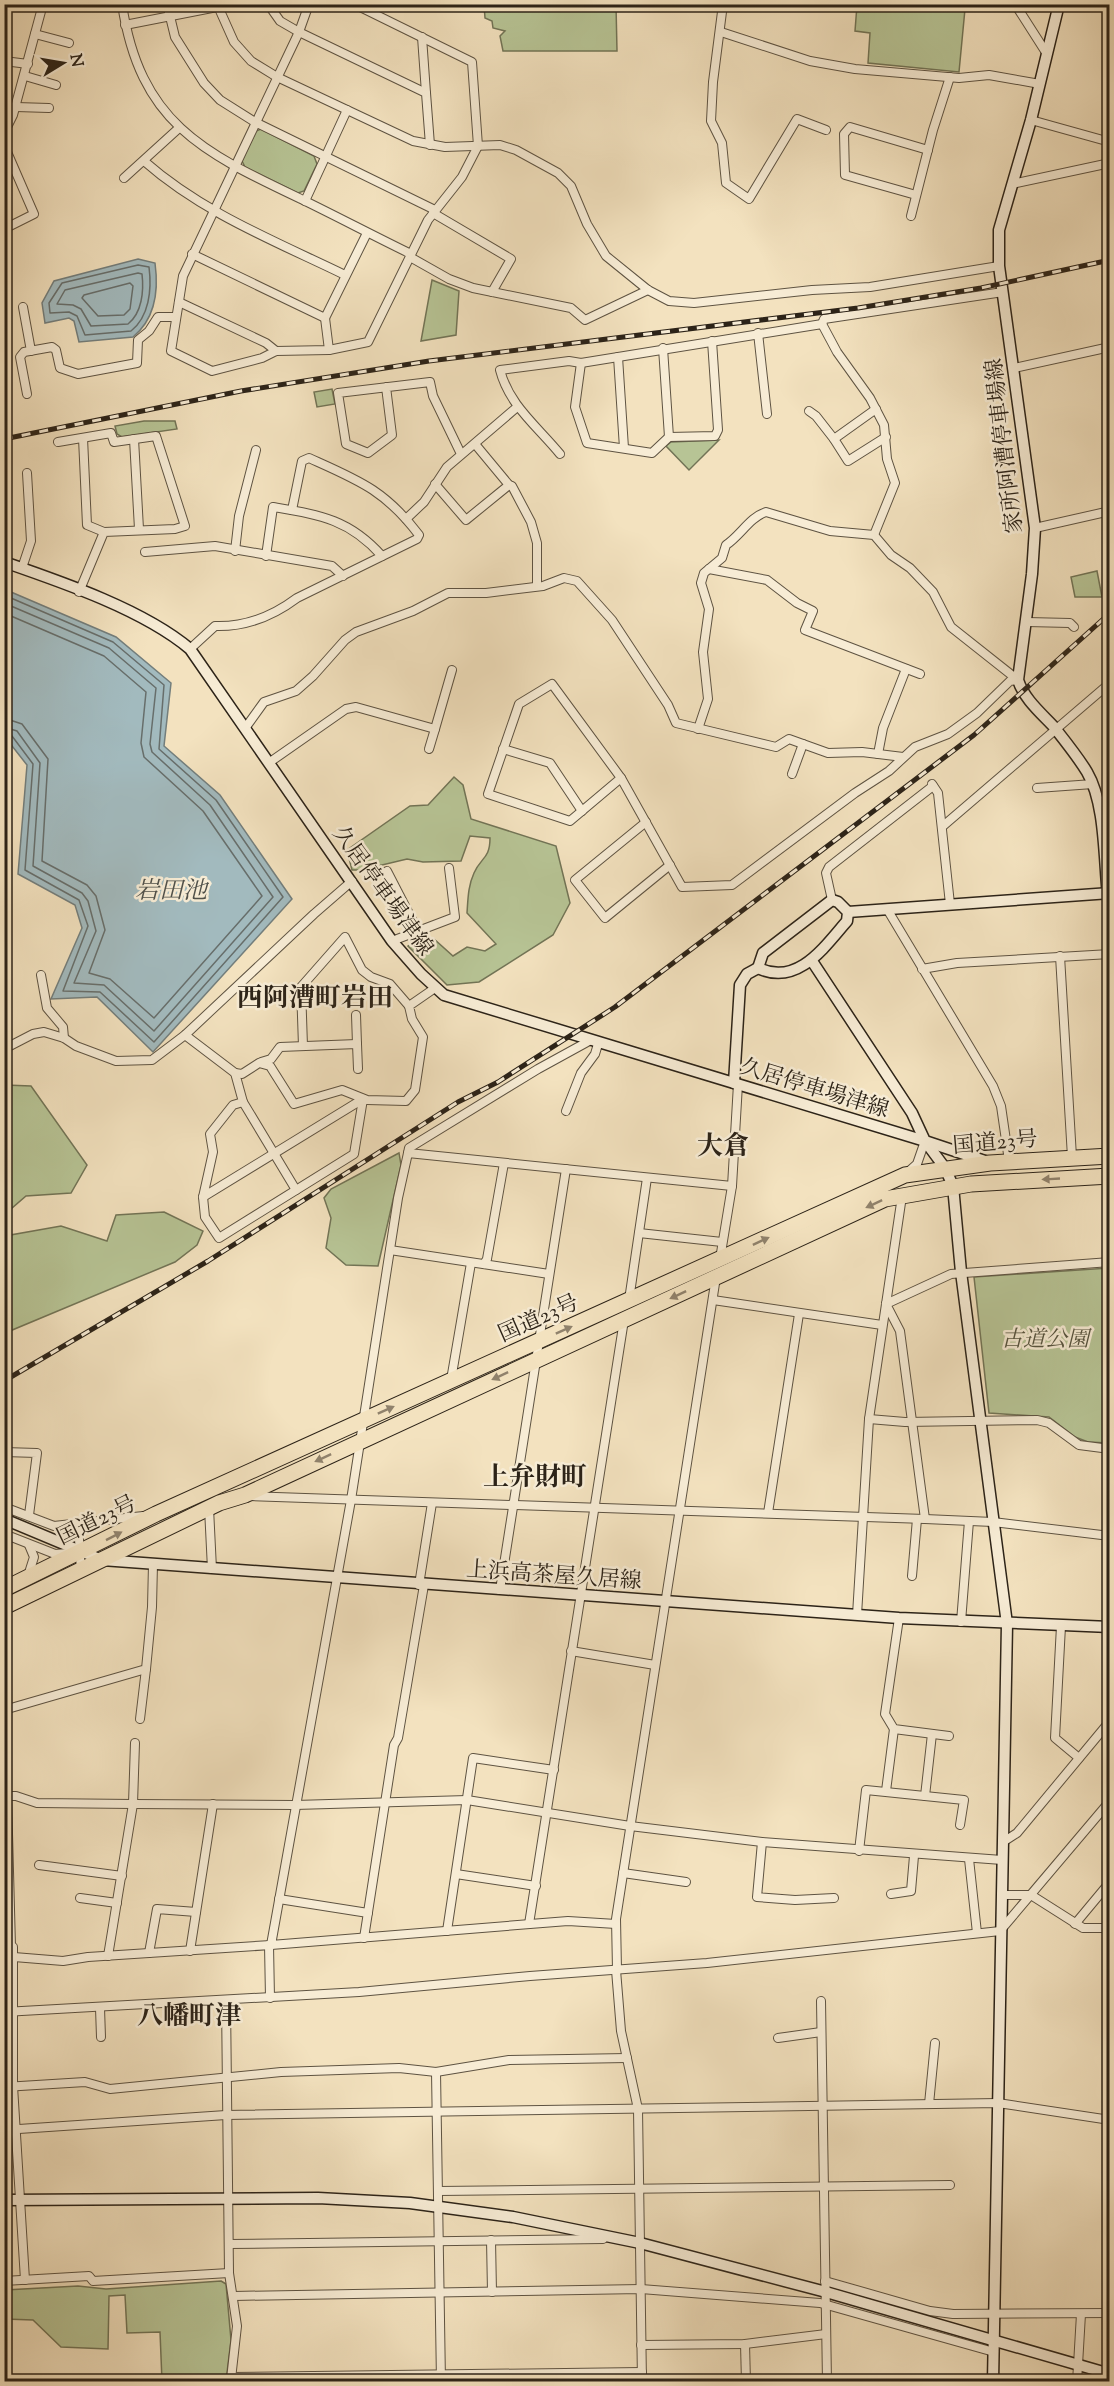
<svg xmlns="http://www.w3.org/2000/svg" width="1114" height="2386" viewBox="0 0 1114 2386" font-family="'Sorts Mill Goudy','Noto Serif JP',serif">
	<style>
		.green { fill: #b7c495; stroke: #727456; stroke-width: 1.5 }
		.water { fill: #a2babe; stroke: #737e7c; stroke-width: 1.5 }
		.lines { fill: none; stroke-linecap: round; stroke-linejoin: round }
		.shore { stroke: #676e6b; stroke-width: 1.5 }
		.street-casing { stroke: #5e5342; stroke-width: 10 }
		.secondary-casing { stroke: #2c2318; stroke-width: 13 }
		.highway-casing { stroke: #2c2318; stroke-width: 17 }
		.street { stroke: #f7ecd5; stroke-width: 8 }
		.secondary { stroke: #f7ecd5; stroke-width: 10 }
		.highway { stroke: #f3e2bf; stroke-width: 15 }
		.rail-casing { stroke: #2c2318; stroke-width: 5 }
		.rail { stroke: #f7ecd5; stroke-width: 3; stroke-dasharray: 9; stroke-linecap: butt }
		.oneway { fill: #90826c }
		.labels { text-anchor: middle; stroke-width: 5; stroke-linejoin: round; paint-order: stroke }
		.street-label { font-size: 22px; fill: #2c2318; stroke: #f7ecd5 }
		.park-label { font-size: 22px; font-style: italic; fill: #56533e; stroke: #f7ecd5 }
		.water-label { font-size: 24px; font-style: italic; fill: #4f504a; stroke: #f7ecd5 }
		.quarter-label { font-size: 26px; font-weight: bold; fill: #2c2318; stroke: #f7ecd5 }
	</style>
	<rect width="100%" height="100%" fill="#f3e2bf"/>
	<filter id="stains"><feTurbulence type="fractalNoise" baseFrequency=".00333" numOctaves="4"/><feColorMatrix values="0 0 0 0 .2 0 0 0 0 .09 0 0 0 0 .02 0 0 0 .5 -.17"/></filter>
	<radialGradient id="worn" r=".72"><stop offset=".6" stop-color="#630" stop-opacity="0"/><stop offset="1" stop-color="#630" stop-opacity=".3"/></radialGradient>
	<g class="green">
		<path d="M916 4 965 9 959 72 868 63 870 33 855 31 857 5Z"/>
		<path d="M484 5H616L617 51H503L500 36 505 31 493 28 492 21 485 18Z"/>
		<path d="M261 129 314 156 317 164 304 191 298 193 245 167 242 161 256 131Z"/>
		<path d="M432 280 459 291 456 335 421 341Z"/>
		<path d="M332 389 335 404 317 407 314 392Z"/>
		<path d="M144 421H175L177 429 122 437 117 434 115 426Z"/>
		<path d="M719 440 689 470 666 446 671 442Z"/>
		<path d="M1097 571 1102 597H1075L1071 577Z"/>
		<path d="M454 777 463 785 471 819 556 846 570 903 553 935 479 982 447 985 408 946 418 939H434L453 956 467 947 485 951 496 944 467 913C468 899 468 886 474 873 481 857 490 859 490 838L470 836 461 861 423 862 407 859 361 870H352L347 850 410 806 428 805Z"/>
		<path d="M5 1085 31 1086 87 1165 71 1193 26 1196 5 1214Z"/>
		<path d="M399 1153 401 1165 378 1266 346 1265 326 1248 331 1218 324 1198 331 1189Z"/>
		<path d="M164 1212 203 1231 197 1245 175 1262 5 1333V1236L61 1226 107 1241 116 1215Z"/>
		<path d="M1109 1268V1443L1088 1442 1075 1437 1049 1417 989 1413 974 1277Z"/>
		<path d="M221 2281 226 2284 231 2340 226 2381H162L160 2332 127 2333 125 2295 109 2296 108 2349 61 2347 33 2320 5 2319V2290L78 2286 106 2289Z"/>
	</g>
	<g class="water">
		<path d="M138 259 155 263C159 292 155 319 133 337L79 342 74 321 69 318 45 323 42 303 54 281Z"/>
		<path d="M4 589 116 637 171 683 164 746 220 795 292 899 153 1052 97 997 51 999 82 928 75 905 18 874 27 765 5 737Z"/>
	</g>
	<g class="lines">
		<g class="shore">
			<path d="M138 265 149 267C152 290 149 317 131 331L85 335 77 316 69 312 50 313 49 303 62 283Z"/>
			<path d="M138 273 142 274C144 291 142 313 128 324L91 326 81 309 73 305 57 304 65 290Z"/>
			<path d="M130 283 133 286 130 309 124 315 98 316 82 298 84 295Z"/>
			<path d="M4 595 113 642 164 685 159 749 216 800 283 897 154 1042 100 992 63 991 88 926 79 900 25 870 33 764 12 736 4 734"/>
			<path d="M4 603 109 648 156 688 150 744 152 752 210 805 273 897 154 1031 104 985 74 983 96 931 88 901 82 893 33 866 40 763 17 731 4 727"/>
			<path d="M4 613 104 656 146 692 141 743 144 757 203 811 262 896 154 1018 110 979 89 973 105 930 96 896 87 885 42 861 48 759 22 724 4 718"/>
		</g>
		<defs>
			<g id="street">
				<path d="M122 4C140 123 202 152 301 199 338 217 374 236 411 254"/>
				<path d="M167 4 175 37 204 83 220 100 255 122 435 210"/>
				<path d="M217 4 234 42 251 61 277 77 413 141 445 147 500 145 516 150 558 173 571 186 587 224 606 256 648 290 669 301 694 303 812 290 870 287 999 266"/>
				<path d="M268 4 280 21 299 32 426 93 430 145"/>
				<path d="M309 4 299 32 183 276 171 351 212 371 262 358 276 351 329 350 368 342 428 220 462 177 478 146 472 62 354 4"/>
				<path d="M723 4 713 82 711 121 722 143 726 183 749 199 797 119 826 130"/>
				<path d="M930 4V6"/>
				<path d="M1015 4 1047 54"/>
				<path d="M125 25 217 7"/>
				<path d="M721 32 810 61 855 69 959 78 989 75 1040 84"/>
				<path d="M35 34 69 43"/>
				<path d="M422 37 426 93"/>
				<path d="M4 61 28 64"/>
				<path d="M25 76 56 85"/>
				<path d="M16 107 49 108"/>
				<path d="M1031 120 1110 142"/>
				<path d="M4 133 13 115 43 4"/>
				<path d="M4 145 34 214 4 229"/>
				<path d="M144 161C203 213 275 241 345 275"/>
				<path d="M124 178 179 128"/>
				<path d="M1012 184 1110 163"/>
				<path d="M916 195 845 175 844 134 850 127 928 150"/>
				<path d="M305 201 347 110"/>
				<path d="M433 213 511 259 492 292"/>
				<path d="M911 216 933 130 950 77"/>
				<path d="M192 254 325 318 367 233"/>
				<path d="M410 257 449 279 473 288 571 308 585 320 648 290"/>
				<path d="M179 302 266 343 276 351"/>
				<path d="M23 307 31 351"/>
				<path d="M325 318 329 350"/>
				<path d="M822 324 824 319 1003 292"/>
				<path d="M758 333 767 414"/>
				<path d="M663 348 669 437"/>
				<path d="M618 357 624 448"/>
				<path d="M581 363 575 407 587 443 652 453 669 437 715 436 718 430 712 341"/>
				<path d="M1014 368 1110 347"/>
				<path d="M386 387 392 435 368 453 346 444 338 393 430 382 433 396 461 454"/>
				<path d="M27 394 20 357 24 352 52 347 56 350 60 368 78 374 137 363 138 340 149 331 158 317H176"/>
				<path d="M876 409 834 439 848 461 886 437"/>
				<path d="M809 411 816 416 834 439"/>
				<path d="M83 438 87 525 104 532"/>
				<path d="M134 439 139 529"/>
				<path d="M58 442 111 433 114 442 156 436 185 526 175 529 104 532 79 592"/>
				<path d="M560 454C537 426 509 405 500 370L569 361 581 363 822 324 837 352 870 398 884 425 887 459 895 483 874 535"/>
				<path d="M435 484 466 520 509 485 475 444"/>
				<path d="M509 485 512 486 531 522 537 543V586"/>
				<path d="M406 519 424 502 447 467 516 408"/>
				<path d="M1035 528 1110 511"/>
				<path d="M235 551 239 516 256 450"/>
				<path d="M145 552 215 546 332 566 343 576"/>
				<path d="M266 556 273 507C320 515 349 519 382 556"/>
				<path d="M22 568 31 541 27 473"/>
				<path d="M709 569 767 580 797 603 813 611 805 630 920 674"/>
				<path d="M1027 622 1070 623 1074 627"/>
				<path d="M190 649 215 626C245 627 273 616 297 598L417 539 419 535C385 490 358 480 309 458L302 461 292 510"/>
				<path d="M552 684 621 778 570 821 488 794 519 704Z"/>
				<path d="M246 727 264 702 296 691 313 676 345 640 356 632 413 611 448 593H486L543 586 564 578 577 581 612 620 668 705 676 723 776 747 789 739 828 753 862 752 903 757"/>
				<path d="M698 729 708 699 703 652 709 609 701 583 704 573 722 558 726 545C740 536 750 517 766 512L830 531 874 535 891 555 910 568 933 592 951 627 1018 680"/>
				<path d="M429 749 435 729"/>
				<path d="M503 749 550 763 582 811"/>
				<path d="M878 754 883 728 906 669"/>
				<path d="M270 762 346 709 356 707 435 729 452 670"/>
				<path d="M792 774 803 744"/>
				<path d="M621 778 682 887 732 885 855 793 889 771 915 747 948 734 977 713 1010 681 1018 680"/>
				<path d="M932 784 938 793 950 904"/>
				<path d="M1037 788 1093 784"/>
				<path d="M646 822 575 880 605 918 670 865"/>
				<path d="M943 826 1110 683"/>
				<path d="M387 871 418 931"/>
				<path d="M832 900 826 873 829 867 933 786"/>
				<path d="M887 909 993 1086 1001 1106 1009 1161"/>
				<path d="M392 941 455 917 449 868"/>
				<path d="M1060 956 1072 1157"/>
				<path d="M922 969 957 963 1110 954"/>
				<path d="M41 975 47 1008 63 1027 64 1038"/>
				<path d="M356 1015 357 1044"/>
				<path d="M185 1035 235 1073 243 1102 233 1105 210 1134 213 1152 203 1197 205 1217 219 1238 354 1154 363 1099"/>
				<path d="M303 1046 301 987 345 937 362 970 371 977 390 984 409 1006"/>
				<path d="M4 1049 33 1034 44 1032 64 1038 76 1046 116 1061 152 1060 185 1035 314 914 352 881"/>
				<path d="M261 1062 271 1059 280 1047 357 1044 358 1069"/>
				<path d="M235 1073 242 1074 259 1063 270 1066 294 1104 342 1090 367 1100 406 1101 415 1090 423 1037 412 1019 409 1006 435 988"/>
				<path d="M243 1102 296 1190"/>
				<path d="M566 1111 581 1073 595 1054 598 1044"/>
				<path d="M408 1153 409 1148 538 1069 589 1041"/>
				<path d="M908 1172 917 1164 925 1141"/>
				<path d="M203 1197 363 1099"/>
				<path d="M639 1233 722 1242"/>
				<path d="M390 1250 549 1274"/>
				<path d="M720 1259 732 1186 738 1084"/>
				<path d="M484 1264 487 1259 504 1163"/>
				<path d="M629 1300 647 1178"/>
				<path d="M713 1300 882 1325"/>
				<path d="M886 1304 951 1274 1110 1262"/>
				<path d="M886 1304 900 1331 925 1519"/>
				<path d="M451 1380 471 1263"/>
				<path d="M869 1419 905 1422 1037 1420 1049 1423 1079 1445 1110 1449"/>
				<path d="M4 1452 37 1453 29 1515"/>
				<path d="M249 1496 925 1519 993 1522 1110 1536"/>
				<path d="M4 1507 54 1526 143 1516"/>
				<path d="M209 1508 212 1569"/>
				<path d="M768 1513 799 1314"/>
				<path d="M78 1523 81 1571"/>
				<path d="M4 1534 55 1554 67 1553"/>
				<path d="M28 1576 34 1557 29 1545"/>
				<path d="M912 1576 917 1519"/>
				<path d="M419 1585 432 1503"/>
				<path d="M500 1590 566 1169"/>
				<path d="M857 1615 869 1419 902 1196"/>
				<path d="M899 1618 885 1714 894 1729 949 1736"/>
				<path d="M961 1622 969 1521"/>
				<path d="M1061 1626 1055 1738 1079 1758"/>
				<path d="M571 1651 655 1665"/>
				<path d="M4 1710 146 1669 152 1607 153 1564"/>
				<path d="M140 1719 146 1669"/>
				<path d="M886 1791 894 1729"/>
				<path d="M4 1796H16L37 1803 133 1804 295 1805 467 1800 630 1826 762 1842 1002 1860"/>
				<path d="M7 1796 11 1947"/>
				<path d="M925 1796 932 1734"/>
				<path d="M762 1842 757 1897 795 1900 834 1898"/>
				<path d="M1003 1842 1017 1833 1110 1721"/>
				<path d="M859 1851 866 1790 964 1800 960 1825"/>
				<path d="M969 1859 977 1933"/>
				<path d="M39 1865 122 1876"/>
				<path d="M623 1873 686 1882"/>
				<path d="M456 1874 536 1886"/>
				<path d="M891 1894 911 1891 914 1856"/>
				<path d="M1001 1895H1031L1083 1928H1110"/>
				<path d="M80 1898 117 1903"/>
				<path d="M279 1899 368 1913"/>
				<path d="M529 1924 624 1320"/>
				<path d="M616 1924 568 1921 271 1945 351 1500 398 1198 408 1153 732 1186"/>
				<path d="M1075 1924 1110 1882"/>
				<path d="M447 1931 473 1758 554 1770"/>
				<path d="M364 1938 394 1745 398 1738 424 1585"/>
				<path d="M269 1945 270 1998"/>
				<path d="M13 1947V2086L25 2280"/>
				<path d="M190 1951 213 1804"/>
				<path d="M149 1953 157 1909 196 1912"/>
				<path d="M108 1956 133 1804 135 1743"/>
				<path d="M14 1957 63 1961 88 1957 271 1945"/>
				<path d="M616 1970 621 2031 638 2109 642 2382"/>
				<path d="M617 1970 616 1919 716 1277"/>
				<path d="M226 2001 229 2273 237 2326 231 2379"/>
				<path d="M821 2001 827 2382"/>
				<path d="M100 2008 101 2037"/>
				<path d="M4 2012 359 1992 530 1976 707 1963 1000 1931 1110 1801"/>
				<path d="M778 2038 821 2032"/>
				<path d="M436 2072 441 2382"/>
				<path d="M4 2087 85 2082 110 2089 281 2072 399 2068 436 2072 509 2060 627 2058"/>
				<path d="M929 2104 935 2043"/>
				<path d="M4 2130 226 2115 998 2103 1110 2120"/>
				<path d="M438 2191 950 2185"/>
				<path d="M491 2240 492 2292"/>
				<path d="M229 2244 603 2239"/>
				<path d="M4 2281 89 2276 93 2281 229 2273"/>
				<path d="M825 2281 930 2311 953 2314 1110 2313"/>
				<path d="M234 2296 641 2289 820 2303 994 2352"/>
				<path d="M745 2344 746 2382"/>
				<path d="M641 2345 745 2344 826 2334"/>
				<path d="M231 2377 642 2372"/>
				<path d="M1077 2382 1081 2314"/>
			</g>
			<g id="secondary">
				<path d="M1059 4 1031 120 999 230V266L1035 528 1032 574 1018 680C1024 699 1041 713 1054 727 1065 741 1078 757 1087 772 1108 808 1103 871 1110 912"/>
				<path d="M4 562C62 582 144 610 190 649L392 941 421 974 444 995 925 1141 945 1168 953 1186 961 1272 1007 1624 993 2382"/>
				<path d="M832 900 838 902 848 912 847 921C825 946 798 987 758 968L763 953Z"/>
				<path d="M848 912 1110 893"/>
				<path d="M812 961 912 1113 925 1141 988 1162"/>
				<path d="M734 1083 740 985 747 974 758 968"/>
				<path d="M4 1519 102 1560 899 1618 1110 1627"/>
				<path d="M4 2200 318 2198 410 2203 513 2217 640 2243 826 2292 1110 2374"/>
			</g>
			<g id="highway">
				<path d="M4 1589 156 1514 905 1175 990 1163 1110 1156"/>
				<path d="M4 1607 219 1503 245 1495 885 1199 971 1184 1110 1176"/>
			</g>
		</defs>
		<use href="#street" class="street-casing"/>
		<use href="#secondary" class="secondary-casing"/>
		<use href="#highway" class="highway-casing"/>
		<use href="#street" class="street"/>
		<use href="#secondary" class="secondary"/>
		<use href="#highway" class="highway"/>
		<defs>
			<g id="rail">
				<path d="M4 439 241 391 429 361 858 308 981 288 1110 260"/>
				<path d="M4 1381 208 1261 458 1102 498 1082 615 1007 974 735 1110 613"/>
			</g>
		</defs>
		<use href="#rail" class="rail-casing"/>
		<use href="#rail" class="rail"/>
	</g>
	<defs><path id="oneway-solid" d="M-6-.8H1V-3.2L6.5 0L1 3.2V.8H-6Z" transform="scale(1.5)"/></defs>
	<g class="oneway">
		<use href="#oneway-solid" transform="translate(1051 1179) rotate(177)"/>
		<use href="#oneway-solid" transform="translate(874 1204) rotate(155)"/>
		<use href="#oneway-solid" transform="translate(761 1241) rotate(-25)"/>
		<use href="#oneway-solid" transform="translate(678 1295) rotate(155)"/>
		<use href="#oneway-solid" transform="translate(564 1330) rotate(-24)"/>
		<use href="#oneway-solid" transform="translate(500 1376) rotate(155)"/>
		<use href="#oneway-solid" transform="translate(386 1410) rotate(-24)"/>
		<use href="#oneway-solid" transform="translate(323 1458) rotate(155)"/>
		<use href="#oneway-solid" transform="translate(114 1536) rotate(-27)"/>
	</g>
	<g class="labels">
		<g class="street-label">
			<text transform="translate(1003 446) rotate(-97)" y="8">家所阿漕停車場線</text>
			<text transform="translate(384 890) rotate(54)" y="8">久居停車場津線</text>
			<text transform="translate(815 1087) rotate(17)" y="8">久居停車場津線</text>
			<text transform="translate(995 1141) rotate(-5)" y="8">国道23号</text>
			<text transform="translate(538 1317) rotate(-24)" y="8">国道23号</text>
			<text transform="translate(96 1519) rotate(-26)" y="8">国道23号</text>
			<text transform="translate(554 1574) rotate(4)" y="8">上浜高茶屋久居線</text>
		</g>
		<g class="park-label">
			<text x="1045" y="1346">古道公園</text>
		</g>
		<g class="water-label">
			<text x="171" y="898">岩田池</text>
		</g>
		<g class="quarter-label">
			<text x="315" y="1006">西阿漕町岩田</text>
			<text x="723" y="1154">大倉</text>
			<text x="535" y="1485">上弁財町</text>
			<text x="189" y="2024">八幡町津</text>
		</g>
	</g>
	<rect width="1114" height="2386" fill="none" stroke="#f3e2bf" stroke-width="24"/>
	<rect x="6" y="6" width="1102" height="2374" fill="none" stroke="#2c2318" stroke-width="3"/>
	<rect x="12" y="12" width="1090" height="2362" fill="none" stroke="#2c2318" stroke-width="1.5"/>
	<g transform="translate(63 63) rotate(79)" stroke="#f7ecd5" stroke-width="4.5" paint-order="stroke">
	<path d="M0-4.5L10 22L0 15L-10 22Z" fill="#2c2318"/>
	<text y="-9" font-size="16" font-weight="bold" text-anchor="middle" fill="#2c2318">N</text>
	</g>
	<rect width="100%" height="100%" filter="url(#stains)"/>
	<rect width="100%" height="100%" fill="url(#worn)"/>
</svg>
